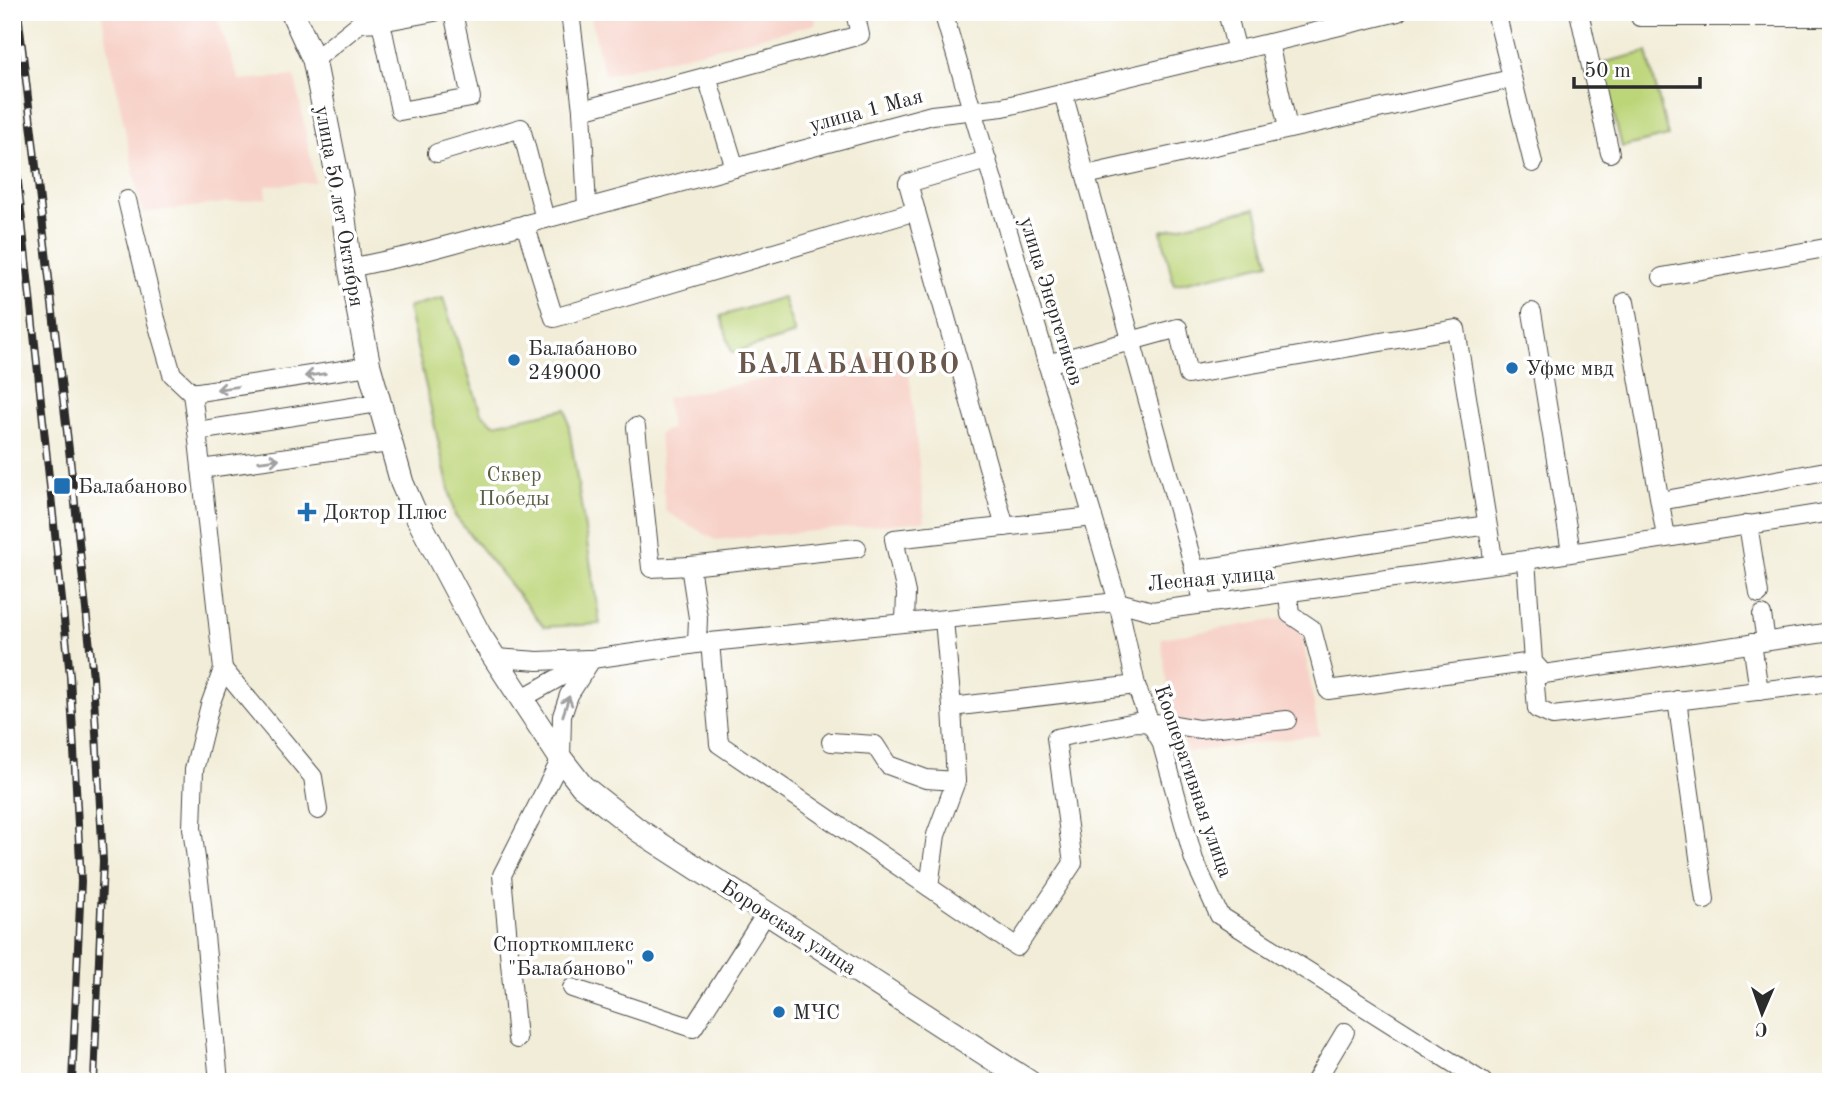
<svg xmlns="http://www.w3.org/2000/svg" width="1843" height="1094" viewBox="0 0 1843 1094" font-family="'Old Standard TT',serif">
	<style>
		.built { fill: #f7d1c7 }
		.green { fill: #bdd579; stroke: #748052; stroke-width: 2 }
		.lines { fill: none; stroke-linecap: round; stroke-linejoin: round }
		.minor-casing { stroke: #494845; stroke-width: 20 }
		.major-casing { stroke: #494845; stroke-width: 25 }
		.minor { stroke: #fff; stroke-width: 18 }
		.major { stroke: #fff; stroke-width: 23 }
		.rail-casing { stroke: #2b2b2b; stroke-width: 8 }
		.rail { stroke: #fff; stroke-width: 5; stroke-dasharray: 16; stroke-linecap: butt }
		.oneway { stroke: #a0a0a0 }
		.poi-dot { fill: #1f6fb2; stroke: #fff; stroke-width: 2.5 }
		.labels { text-anchor: middle; stroke-width: 7; stroke-linejoin: round; paint-order: stroke }
		.street-label { font-size: 21px; fill: #2b2b2b; stroke: #fff }
		.poi-label { font-size: 21px; fill: #2b2b2b; stroke: #fff; text-anchor: start }
		.park-label { font-size: 21px; fill: #575e42; stroke: #fff }
		.district-label { font-size: 28px; font-weight: bold; letter-spacing: 2px; fill: #6a584d; stroke: #fff }
	</style>
	<rect width="100%" height="100%" fill="#fff"/>
	<filter id="ink" filterUnits="userSpaceOnUse"><feTurbulence type="fractalNoise" baseFrequency=".0143" numOctaves="2"/><feDisplacementMap in="SourceGraphic" scale="14" xChannelSelector="R" yChannelSelector="G"/><feConvolveMatrix kernelMatrix="1 2 1 2 8 2 1 2 1" color-interpolation-filters="sRGB"/></filter>
	<filter id="wash" filterUnits="userSpaceOnUse"><feTurbulence type="fractalNoise" baseFrequency=".00686" numOctaves="4" result="noise"/><feDisplacementMap in="SourceGraphic" scale="28" xChannelSelector="R" yChannelSelector="G"/><feGaussianBlur stdDeviation="1.57" result="paint"/><feColorMatrix in="noise" values="0 0 0 0 0 0 0 0 0 0 0 0 0 0 0 0 0 1.4 0 .05"/><feComposite in="paint" operator="in"/></filter>
	<g filter="url(#wash)">
		<rect width="100%" height="100%" fill="#f2edd8"/>
		<g class="built">
			<path d="M101 12H215L239 80 295 76 315 182 266 186 267 198 142 213Z"/>
			<path d="M590 12H814L816 24 604 75Z"/>
			<path d="M907 352 925 521 715 540 665 511 659 433 671 429 666 398Z"/>
			<path d="M1299 616 1319 735 1188 752 1169 703 1161 638Z"/>
		</g>
		<g class="green">
			<path d="M1647 52 1668 136 1622 147 1601 63Z"/>
			<path d="M1256 208 1269 263 1174 285 1161 231Z"/>
			<path d="M783 297 795 334 732 353 721 316Z"/>
			<path d="M443 298 481 413 494 424 566 409 600 624 544 627 455 516 408 307Z"/>
		</g>
	</g>
	<g filter="url(#ink)">
		<g class="lines">
			<defs>
				<g id="minor">
					<path d="M434 12 381 22 400 111 471 98 453 12"/>
					<path d="M570 12 582 110 587 208"/>
					<path d="M943 12 1118 602 1136 685 1149 721 1161 741 1194 860 1219 915 1483 1082"/>
					<path d="M1227 12 1237 51"/>
					<path d="M1496 12 1533 163"/>
					<path d="M1579 12 1610 153"/>
					<path d="M1638 12 1640 17H1831"/>
					<path d="M1269 43 1288 128"/>
					<path d="M314 60 360 23 381 22"/>
					<path d="M707 77 735 168"/>
					<path d="M1063 93 1204 604"/>
					<path d="M582 110 860 35 855 12"/>
					<path d="M437 153 521 128 545 219"/>
					<path d="M987 160 908 183 1005 527"/>
					<path d="M1086 175 1511 79"/>
					<path d="M127 200 156 319 172 374 192 393 197 431"/>
					<path d="M525 224 554 318 916 211"/>
					<path d="M350 268 411 255 932 115 1003 107 1398 12"/>
					<path d="M1662 277 1831 247"/>
					<path d="M1625 302 1666 537"/>
					<path d="M1532 312 1571 552"/>
					<path d="M1047 364 1178 328 1188 375 1456 329 1494 564"/>
					<path d="M192 393 369 366"/>
					<path d="M636 427 651 568 690 566"/>
					<path d="M201 469 389 443"/>
					<path d="M1660 501 1831 470"/>
					<path d="M1748 524 1759 594"/>
					<path d="M1526 560 1533 662 1544 674 1831 632"/>
					<path d="M1194 570 1487 525"/>
					<path d="M1288 594 1290 614 1312 629 1328 690 1533 662 1537 709 1553 716 1831 682"/>
					<path d="M1762 615 1766 641"/>
					<path d="M944 620 952 707 1136 685"/>
					<path d="M905 622 906 593 894 539 1093 517"/>
					<path d="M710 642 719 744 1017 947 1073 863 1056 738 1136 722 1170 724 1199 729 1287 720"/>
					<path d="M697 643 698 618 690 566 857 548"/>
					<path d="M1752 643 1759 691"/>
					<path d="M495 658 538 661 588 659"/>
					<path d="M223 669 313 777 318 810"/>
					<path d="M521 699 592 659 710 642 1118 602 1152 611 1526 560 1831 512"/>
					<path d="M1677 700 1705 900"/>
					<path d="M831 742 875 745 888 765 926 779 956 781"/>
					<path d="M929 887 936 835 956 781 952 707"/>
					<path d="M572 988 693 1028 767 912"/>
					<path d="M517 1039 502 875 561 759 562 716 569 695 590 662"/>
					<path d="M219 1082 202 904 192 828 194 770 210 705 223 669 197 431 378 403"/>
					<path d="M1315 1082 1345 1032"/>
				</g>
				<path id="major" d="M292 12 314 60 341 194 350 268 369 366 402 483 416 515 479 634 561 759 582 786 638 830 1029 1082"/>
			</defs>
			<use href="#minor" class="minor-casing"/>
			<use href="#major" class="major-casing"/>
			<use href="#minor" class="minor"/>
			<use href="#major" class="major"/>
			<defs>
				<g id="rail">
					<path d="M18 12 73 484 93 677 103 861 94 1082"/>
					<path d="M12 126 70 676 81 881 72 1082"/>
				</g>
			</defs>
			<use href="#rail" class="rail-casing"/>
			<use href="#rail" class="rail"/>
		</g>
		<defs><path id="oneway-shaft" d="M-6 0H5M1.5-3L5.5 0L1.5 3" fill="none" stroke-width="1.6" stroke-linecap="round" stroke-linejoin="round" transform="scale(1.75)"/></defs>
		<g class="oneway">
			<use href="#oneway-shaft" transform="translate(315 375) rotate(172)"/>
			<use href="#oneway-shaft" transform="translate(227 388) rotate(172)"/>
			<use href="#oneway-shaft" transform="translate(269 460) rotate(-7)"/>
			<use href="#oneway-shaft" transform="translate(566 706) rotate(-72)"/>
		</g>
	</g>
	<g class="poi-dot">
		<circle cx="514" cy="360" r="7"/>
		<circle cx="1512" cy="368" r="7"/>
		<rect x="53" y="477" width="18" height="18" rx="3.5"/>
		<path d="M303.5 501.5h7v7h7v7h-7v7h-7v-7h-7v-7h7z"/>
		<circle cx="648" cy="956" r="7"/>
		<circle cx="779" cy="1012" r="7"/>
	</g>
	<g class="labels">
		<g class="street-label">
			<text transform="translate(866 110) rotate(-15)" y="7">улица 1 Мая</text>
			<text transform="translate(340 206) rotate(80)" y="7">улица 50 лет Октября</text>
			<text transform="translate(1052 301) rotate(73)" y="7">улица Энергетиков</text>
			<text transform="translate(1211 578) rotate(-5)" y="7">Лесная улица</text>
			<text transform="translate(1194 781) rotate(71)" y="7">Кооперативная улица</text>
			<text transform="translate(789 927) rotate(33)" y="7">Боровская улица</text>
		</g>
		<g class="poi-label">
			<text x="528" y="355">Балабаново<tspan x="528" dy="24">249000</tspan></text>
			<text x="1526" y="375">Уфмс мвд</text>
			<text x="78" y="493">Балабаново</text>
			<text x="323" y="519">Доктор Плюс</text>
			<text x="634" y="951" text-anchor="end">Спорткомплекс<tspan x="634" dy="24">"Балабаново"</tspan></text>
			<text x="793" y="1019">МЧС</text>
		</g>
		<g class="park-label">
			<text x="514" y="481">Сквер<tspan x="514" dy="24">Победы</tspan></text>
		</g>
		<g class="district-label">
			<text x="849" y="373">БАЛАБАНОВО</text>
		</g>
	</g>
	<rect width="1843" height="1094" fill="none" stroke="#fff" stroke-width="42"/>
	<g transform="translate(1762 1013) rotate(182)" stroke="#ffffff" stroke-width="5" paint-order="stroke">
	<path d="M0-5L12 26L0 18L-12 26Z" fill="#2b2b2b"/>
	<text y="-10" font-size="19" font-weight="bold" text-anchor="middle" fill="#2b2b2b">С</text>
	</g>
	<path d="M1574 77v10h126v-10" fill="none" stroke="#2b2b2b" stroke-width="3.5"/>
	<text x="1584" y="77" font-size="21" fill="#2b2b2b" stroke="#ffffff" stroke-width="5" paint-order="stroke">50 m</text>
</svg>
